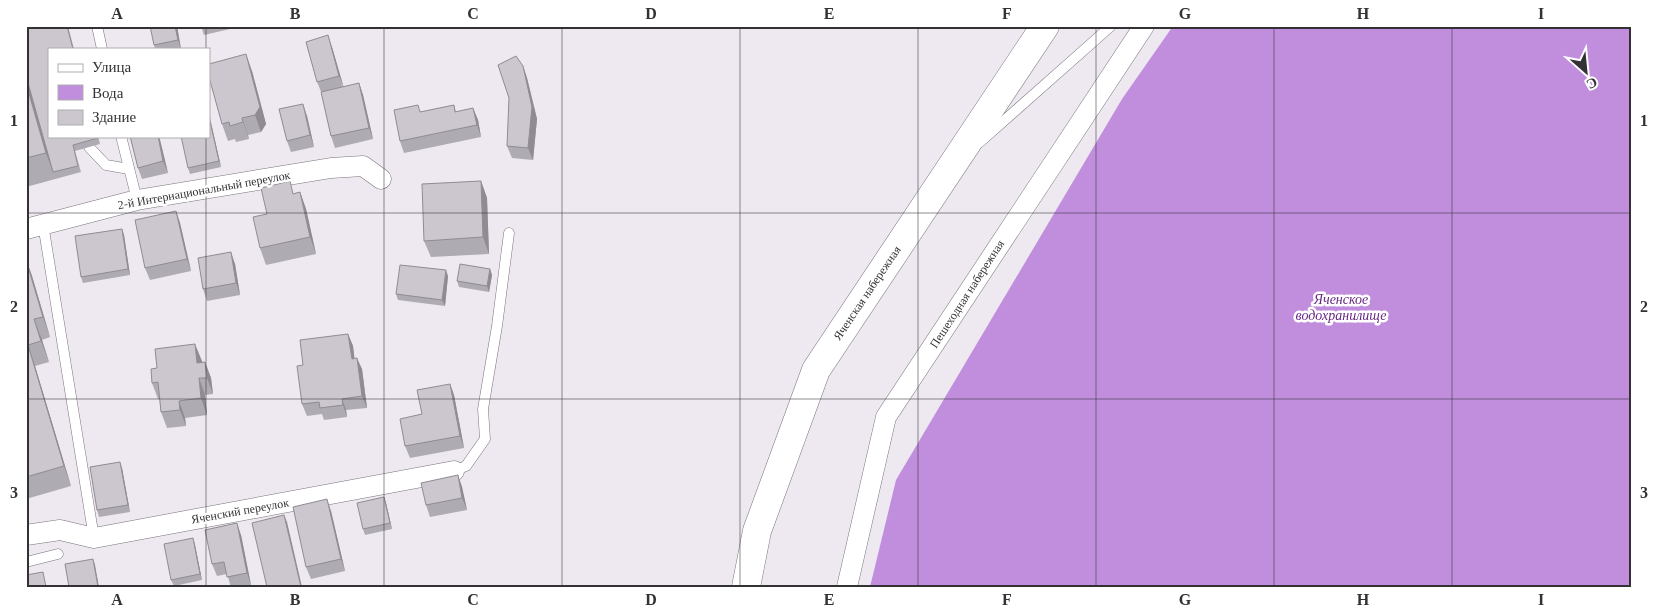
<svg xmlns="http://www.w3.org/2000/svg" width="1658" height="613" viewBox="0 0 1658 613" font-family="Georgia,serif">
	<style>
		.water { fill: #c18ede }
		.lines { fill: none; stroke-linecap: round; stroke-linejoin: round }
		.lane-casing { stroke: #79747c; stroke-width: 11 }
		.street-casing { stroke: #79747c; stroke-width: 21 }
		.secondary-casing { stroke: #79747c; stroke-width: 29 }
		.lane { stroke: #fff; stroke-width: 10 }
		.street { stroke: #fff; stroke-width: 20 }
		.secondary { stroke: #fff; stroke-width: 28 }
		.wall { fill: #afabb2 }
		.shaded-wall { fill: #8f8b91 }
		.building { fill: #ccc7cf; stroke: #8f8b91 }
		.grid { fill: none; stroke: #333134; stroke-width: 1; stroke-opacity: 0.55 }
		.labels { text-anchor: middle; stroke-width: 5; stroke-linejoin: round; paint-order: stroke }
		.street-label { font-size: 12px; fill: #333134; stroke: #fff }
		.water-label { font-size: 14px; font-style: italic; fill: #672885; stroke: #fff }
		.neatline { fill: none; stroke: #333134; stroke-width: 2 }
		.grid-label { font-size: 16px; text-anchor: middle; font-weight: bold; fill: #333134 }
	</style>
	<rect width="100%" height="100%" fill="#eee8f1"/>
	<path class="water" d="M1173 26H1632V587H870L896 480 1122 99Z"/>
	<g class="lines">
		<defs>
			<g id="lane">
				<path d="M97 26 102 49"/>
				<path d="M121 136 137 200"/>
				<path d="M980 142 1111 26"/>
				<path d="M89 147 106 165 129 169"/>
				<path d="M43 224 94 538"/>
				<path d="M454 471 466 466 485 439 483 409 497 326 509 233"/>
				<path d="M26 562 58 554"/>
			</g>
			<g id="street">
				<path d="M26 229 137 200 331 168 363 166 381 179"/>
				<path d="M26 535 60 530 94 538 454 471"/>
				<path d="M847 587 886 417 1144 26"/>
			</g>
			<path id="secondary" d="M746 587 757 531 816 370 1045 26"/>
		</defs>
		<use href="#lane" class="lane-casing"/>
		<use href="#street" class="street-casing"/>
		<use href="#secondary" class="secondary-casing"/>
		<use href="#lane" class="lane"/>
		<use href="#street" class="street"/>
		<use href="#secondary" class="secondary"/>
	</g>
	<g class="wall">
		<path d="M26 26H68L74 49H49L98 136 100 144 75 151 81 172 26 187Z"/>
		<path d="M177 26 181 49H155L154 45Z"/>
		<path d="M201 26H243L204 35Z"/>
		<path d="M332 47 343 87 359 83 363 95 373 139 335 148 331 136 322 94 317 82Z"/>
		<path d="M523 66 527 78 537 119 533 160 512 158 507 146Z"/>
		<path d="M252 71 266 124 261 132 248 135 249 139 236 142 235 139 228 141 222 124Z"/>
		<path d="M454 105 456 112 473 108 478 120 481 137 404 153 400 141 421 112Z"/>
		<path d="M209 115 221 167 190 174 188 168 209 136Z"/>
		<path d="M307 116 314 147 291 152 287 141Z"/>
		<path d="M130 136H159L168 173 142 179 138 168Z"/>
		<path d="M481 181 487 198 489 254 431 257 424 241Z"/>
		<path d="M300 192 306 209 316 254 266 265 260 248 267 214 295 193Z"/>
		<path d="M176 211 180 223 191 271 150 280 145 268Z"/>
		<path d="M122 229 124 235 130 275 83 283 81 277Z"/>
		<path d="M26 259 32 276 50 337 42 340 49 362 35 366 71 486 26 499Z"/>
		<path d="M235 264 240 295 207 301 203 289Z"/>
		<path d="M490 269 492 275 489 292 459 287 457 281Z"/>
		<path d="M448 276 445 306 398 300 396 294Z"/>
		<path d="M348 334 353 346 354 358 362 369 367 408 346 410 347 417 324 420 322 414 307 416 302 404 303 365Z"/>
		<path d="M205 362 211 378 213 394 205 395 207 415 185 418 186 426 167 428 161 412 160 399H158L152 383 157 368Z"/>
		<path d="M450 384 454 395 464 448 410 458 405 446 422 414Z"/>
		<path d="M122 468 130 512 99 517 97 510Z"/>
		<path d="M458 475 462 487 467 510 430 517 426 505Z"/>
		<path d="M384 497 386 503 392 529 365 535 363 529Z"/>
		<path d="M331 511 345 571 311 579 306 567Z"/>
		<path d="M241 535 251 585 243 587H231L227 574 217 576 212 564Z"/>
		<path d="M193 538 195 545 202 580 174 586 171 580Z"/>
	</g>
	<g class="shaded-wall">
		<path d="M175 26H177L181 49 178 40Z"/>
		<path d="M328 35 332 47 344 88 339 76Z"/>
		<path d="M246 54 252 71 266 124 261 132 255 115Z"/>
		<path d="M523 66 527 78 537 119 533 160 528 148Z"/>
		<path d="M26 75 53 172 46 153 26 83Z"/>
		<path d="M359 83 363 95 373 139 369 128Z"/>
		<path d="M303 104 307 116 314 147 310 135Z"/>
		<path d="M473 108 478 120 481 137 477 125Z"/>
		<path d="M209 115 210 118 221 167 219 161Z"/>
		<path d="M242 118 248 135 249 139 243 122Z"/>
		<path d="M158 136H159L160 140 168 173 163 161Z"/>
		<path d="M481 181 487 198 489 254 483 237Z"/>
		<path d="M300 192 306 209 316 254 310 237Z"/>
		<path d="M176 211 180 223 191 271 187 259Z"/>
		<path d="M122 229 124 235 130 275 128 269Z"/>
		<path d="M231 252 235 264 240 295 236 283Z"/>
		<path d="M26 259 32 276 50 337 43 317Z"/>
		<path d="M490 269 492 275 489 292 487 286Z"/>
		<path d="M446 270 448 276 445 306 442 300Z"/>
		<path d="M34 319 42 340 49 362 41 341Z"/>
		<path d="M348 334 353 346 356 370 352 359Z"/>
		<path d="M195 344 202 361 204 379 197 363Z"/>
		<path d="M28 345 35 366 71 486 64 466Z"/>
		<path d="M357 358 362 369 367 408 362 396Z"/>
		<path d="M205 362 211 378 213 394 207 378Z"/>
		<path d="M199 378 205 395 207 415 201 398Z"/>
		<path d="M450 384 454 395 464 448 460 436Z"/>
		<path d="M342 399 346 410 347 417 343 405Z"/>
		<path d="M179 401 185 418 186 426 180 410Z"/>
		<path d="M120 462 122 468 130 512 128 505Z"/>
		<path d="M458 475 462 487 467 510 462 498Z"/>
		<path d="M384 497 386 503 392 529 390 523Z"/>
		<path d="M327 499 331 511 345 571 341 559Z"/>
		<path d="M284 515 287 522 302 587H301Z"/>
		<path d="M237 523 241 535 251 585 247 573Z"/>
		<path d="M193 538 195 545 202 580 200 574Z"/>
		<path d="M93 559 95 565 99 587H98Z"/>
	</g>
	<g class="building">
		<path d="M26 26H67L73 49H49V136H97L98 138 73 145 78 166 53 172 26 76Z"/>
		<path d="M150 26H175L178 40 154 45Z"/>
		<path d="M328 35 339 76 317 82 306 42Z"/>
		<path d="M246 54 260 107 255 115 242 118 243 122 230 126 229 122 222 124 209 77V64Z"/>
		<path d="M516 56 523 66 532 107 528 148 507 146 509 98 498 65Z"/>
		<path d="M26 83 46 153 26 158Z"/>
		<path d="M359 83 369 128 331 136 321 92Z"/>
		<path d="M303 104 310 135 287 141 279 109Z"/>
		<path d="M418 105 420 112 454 105 455 112 473 108 477 125 400 141 394 110Z"/>
		<path d="M209 117 219 161 188 168 181 136H209Z"/>
		<path d="M130 136H158L163 161 138 168Z"/>
		<path d="M290 181 293 194 300 192 310 237 260 248 253 217 267 214 261 188Z"/>
		<path d="M481 181 483 237 424 241 422 184Z"/>
		<path d="M176 211 187 259 145 268 135 220Z"/>
		<path d="M122 229 128 269 81 277 75 236Z"/>
		<path d="M231 252 236 283 203 289 198 258Z"/>
		<path d="M26 260 43 317 34 319 41 341 28 345 64 466 26 477Z"/>
		<path d="M460 264 490 269 487 286 457 281Z"/>
		<path d="M400 265 446 270 442 300 396 294Z"/>
		<path d="M348 334 352 359 357 358 362 396 342 399 343 405 320 408 319 402 302 404 297 366 303 365 300 340Z"/>
		<path d="M195 344 197 363 205 362 207 378H199L201 398 179 401 180 410 161 412 158 382 152 383 151 369 157 368 155 349Z"/>
		<path d="M450 384 460 436 405 446 400 419 422 414 417 390Z"/>
		<path d="M120 462 128 505 97 510 90 467Z"/>
		<path d="M458 475 462 498 426 505 421 483Z"/>
		<path d="M384 497 390 523 363 529 357 503Z"/>
		<path d="M327 499 341 559 306 567 293 507Z"/>
		<path d="M284 515 301 587H267L252 523Z"/>
		<path d="M237 523 247 573 227 577 224 562 212 564 205 530Z"/>
		<path d="M193 538 200 574 171 580 164 544Z"/>
		<path d="M93 559 98 587H69L65 564Z"/>
		<path d="M43 572 46 587H26V575Z"/>
	</g>
	<path class="grid" d="M206 26V49M384 26V587M562 26V587M740 26V587M918 26V587M1096 26V587M1274 26V587M1452 26V587M206 136V587M26 213H1632M26 399H1632"/>
	<g class="labels">
		<g class="street-label">
			<text transform="translate(204 190) rotate(-10)" y="4">2-й Интернациональный переулок</text>
			<text transform="translate(867 293) rotate(-56)" y="4">Яченская набережная</text>
			<text transform="translate(967 294) rotate(-57)" y="4">Пешеходная набережная</text>
			<text transform="translate(240 511) rotate(-10)" y="4">Яченский переулок</text>
		</g>
		<g class="water-label">
			<text x="1341" y="304">Яченское<tspan x="1341" dy="16">водохранилище</tspan></text>
		</g>
	</g>
	<rect width="1658" height="613" fill="none" stroke="#ffffff" stroke-width="55"/>
	<rect x="48" y="48" width="162" height="90" fill="#ffffff" stroke="#adadae"/>
	<rect x="58" y="64" width="25" height="8" fill="#ffffff" stroke="#adadae"/>
	<text x="92" y="72" font-size="15" fill="#333134">Улица</text>
	<rect x="58" y="85" width="25" height="15" fill="#c18ede" stroke="#adadae"/>
	<text x="92" y="98" font-size="15" fill="#333134">Вода</text>
	<rect x="58" y="110" width="25" height="15" fill="#ccc7cf" stroke="#adadae"/>
	<text x="92" y="122" font-size="15" fill="#333134">Здание</text>
	<g transform="translate(1586 72) rotate(153)" stroke="#ffffff" stroke-width="4" paint-order="stroke">
	<path d="M0-4L9 19L0 12L-9 19Z" fill="#333134"/>
	<text y="-8" font-size="14" font-weight="bold" text-anchor="middle" fill="#333134">С</text>
	</g>
	<rect x="28" y="28" width="1602" height="558" class="neatline"/>
	<g class="grid-label">
		<text x="117" y="19">A</text>
		<text x="295" y="19">B</text>
		<text x="473" y="19">C</text>
		<text x="651" y="19">D</text>
		<text x="829" y="19">E</text>
		<text x="1007" y="19">F</text>
		<text x="1185" y="19">G</text>
		<text x="1363" y="19">H</text>
		<text x="1541" y="19">I</text>
		<text x="14" y="126">1</text>
		<text x="1644" y="126">1</text>
		<text x="14" y="312">2</text>
		<text x="1644" y="312">2</text>
		<text x="14" y="498">3</text>
		<text x="1644" y="498">3</text>
		<text x="117" y="605">A</text>
		<text x="295" y="605">B</text>
		<text x="473" y="605">C</text>
		<text x="651" y="605">D</text>
		<text x="829" y="605">E</text>
		<text x="1007" y="605">F</text>
		<text x="1185" y="605">G</text>
		<text x="1363" y="605">H</text>
		<text x="1541" y="605">I</text>
	</g>
</svg>
